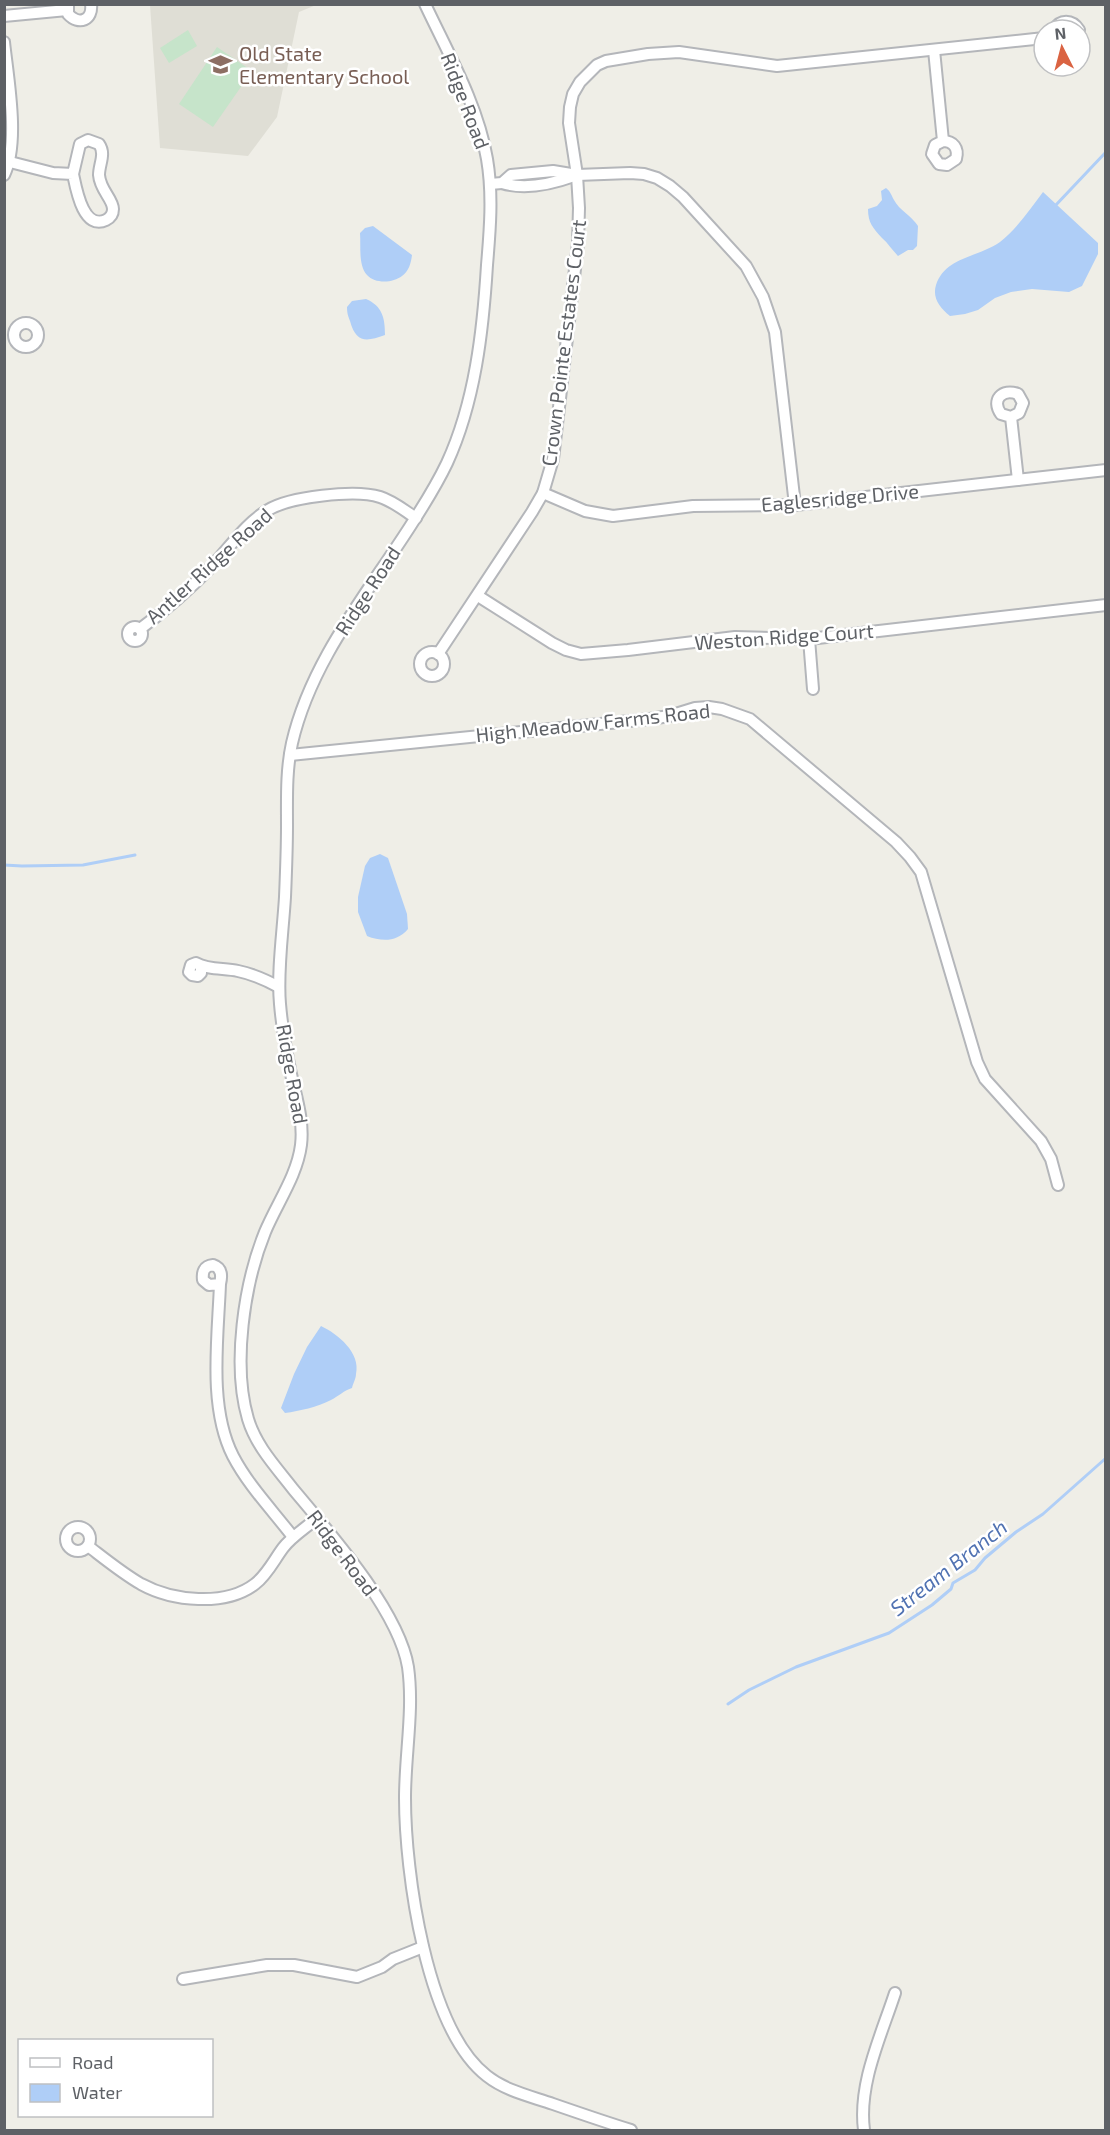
<svg xmlns="http://www.w3.org/2000/svg" width="1110" height="2135" viewBox="0 0 1110 2135" font-family="'Exo 2',sans-serif">
	<style>
		.education { fill: #dfded5 }
		.green { fill: #c6e4ca }
		.water { fill: #afcef7 }
		.lines { fill: none; stroke-linecap: round; stroke-linejoin: round }
		.stream { stroke: #afcef7; stroke-width: 3 }
		.minor-casing { stroke: #b4b6ba; stroke-width: 14 }
		.minor { stroke: #fff; stroke-width: 10 }
		.labels { text-anchor: middle; stroke-width: 5; stroke-linejoin: round; paint-order: stroke }
		.education-label { font-size: 20px; fill: #785e54; stroke: #fff; text-anchor: start }
		.street-label { font-size: 20px; fill: #5e6166; stroke: #fff }
		.water-label { font-size: 21px; font-style: italic; fill: #5072b2; stroke: #fff }
	</style>
	<rect width="100%" height="100%" fill="#efeee7"/>
	<path class="education" d="M150 5H316L299 12 277 117 248 156 160 148Z"/>
	<g class="green">
		<path d="M188 30 197 46 169 63 160 48Z"/>
		<path d="M217 47 252 71 213 127 179 104Z"/>
	</g>
	<g class="water">
		<path d="M886 188C891 192 891 195 894 200 899 210 912 216 918 226L917 246 913 250H908L898 256C892 250 888 243 882 238 873 228 868 223 868 209L877 206 882 200 881 191Z"/>
		<path d="M1043 192 1098 243V254L1082 286 1069 292 1032 289 1011 292 995 298 978 310 965 314 950 316C940 308 932 298 936 285 945 257 979 257 1000 242 1017 229 1030 209 1043 192Z"/>
		<path d="M373 226 412 255C411 263 409 271 402 276 393 283 375 284 367 275 358 265 361 246 360 233L365 228Z"/>
		<path d="M366 299C382 306 385 317 385 335 366 342 356 343 350 321 348 316 347 313 347 307L352 301Z"/>
		<path d="M380 854 388 858 407 914 408 929C397 942 382 942 367 936L358 912V897L365 866 370 858Z"/>
		<path d="M321 1326C338 1334 361 1353 356 1374 356 1379 353 1383 352 1388 343 1391 339 1396 331 1400 317 1407 300 1411 285 1413L281 1408 294 1374 307 1347Z"/>
	</g>
	<g class="lines">
		<g class="stream">
			<path d="M1054 207 1106 152"/>
			<path d="M4 865 22 866 83 865 135 855"/>
			<path d="M728 1704 749 1690 796 1667 889 1633 932 1605 951 1589 953 1583 975 1570 985 1558 1016 1532 1043 1514 1106 1458"/>
		</g>
		<defs>
			<g id="minor">
				<path d="M425 4C448 53 478 105 487 159 493 194 490 230 487 265 483 331 475 402 447 463 437 484 424 505 411 525 367 594 311 661 292 743 286 770 287 798 287 826 287 849 286 873 285 897 283 931 277 971 280 1004 282 1027 286 1051 291 1074 296 1097 304 1121 301 1145 297 1176 277 1203 265 1232 244 1284 232 1365 248 1419 256 1446 276 1467 293 1489 329 1532 399 1611 408 1667 414 1710 405 1754 405 1798 405 1871 426 2029 487 2076 506 2091 530 2096 553 2104 579 2113 605 2122 631 2130"/>
				<path d="M68 5V14C79 26 93 20 91 4"/>
				<path d="M4 16 67 10"/>
				<path d="M1054 30C1060 19 1072 19 1079 30"/>
				<path d="M4 42C8 79 20 143 4 175"/>
				<path d="M934 50 943 141 935 145 932 154 939 164 947 165 956 159C959 148 953 141 943 141"/>
				<path d="M10 162 53 173 73 174C76 188 83 231 106 220 110 218 113 214 113 209 113 199 100 190 99 175 99 164 106 154 99 144L88 140 80 144 73 174"/>
				<path d="M502 183C524 190 552 184 574 176"/>
				<path d="M490 184 502 183 511 175 553 171 577 175 630 173 644 174 657 178 670 186 683 197 746 266 763 297 775 332 795 505"/>
				<circle cx="26" cy="335" r="12"/>
				<path d="M1011 417 1001 414C991 400 1002 388 1018 394L1023 403 1019 413 1011 417 1018 480"/>
				<path d="M543 493 585 511 613 516 693 506 795 505 1106 470"/>
				<path d="M478 596 552 643 566 650 581 654 628 650 735 637 809 639 1106 605"/>
				<circle cx="135" cy="634" r="7"/>
				<path d="M140 629C166 610 191 588 213 565 230 547 246 523 268 510 289 497 355 489 380 497 393 501 405 511 416 518"/>
				<path d="M809 639 813 689"/>
				<circle cx="432" cy="664" r="12"/>
				<path d="M438 654 532 512 543 493 553 459 578 243 579 208 577 175 569 123 570 107 573 94 580 82 597 65 606 61 648 54 679 52 777 66 1044 38"/>
				<path d="M290 755 650 719 669 716 695 708 709 707 722 709 750 719 896 842 910 857 921 872 977 1062 985 1079 1041 1141 1051 1159 1058 1185"/>
				<path d="M201 967V973L198 976 192 975 189 972 191 965 196 963C208 970 224 968 238 971 253 974 266 980 279 987"/>
				<path d="M220 1284C222 1276 222 1268 213 1265 204 1266 202 1272 203 1280L209 1285 220 1284C218 1338 208 1407 233 1456 248 1485 273 1511 293 1537"/>
				<circle cx="78" cy="1539" r="12"/>
				<path d="M88 1546C105 1559 122 1573 141 1584 172 1601 225 1607 255 1584 267 1575 274 1560 283 1548 292 1536 306 1528 317 1518"/>
				<path d="M183 1979 267 1965H294L357 1977 382 1967 393 1959 423 1947"/>
				<path d="M864 2130C858 2084 881 2036 895 1993"/>
			</g>
		</defs>
		<use href="#minor" class="minor-casing"/>
		<use href="#minor" class="minor"/>
	</g>
	<defs>
		<symbol id="school-bare" viewBox="-9 -9 18 18"><path d="M0-5L7-2L0 1L-7-2ZM-4 1L0 2.5L4 1V4Q0 6-4 4Z" fill="#8d6e63" stroke="#fff" stroke-width="2.5" paint-order="stroke"/></symbol>
	</defs>
	<g fill-rule="evenodd">
		<use href="#school-bare" x="204" y="48" width="33" height="33"/>
	</g>
	<g class="labels">
		<g class="education-label">
			<text x="239" y="61">Old State<tspan x="239" dy="23">Elementary School</tspan></text>
		</g>
		<g class="street-label">
			<text transform="translate(465 101) rotate(69)" y="7">Ridge Road</text>
			<text transform="translate(564 343) rotate(-83)" y="7">Crown Pointe Estates Court</text>
			<text transform="translate(840 498) rotate(-5)" y="7">Eaglesridge Drive</text>
			<text transform="translate(209 566) rotate(-42)" y="7">Antler Ridge Road</text>
			<text transform="translate(368 591) rotate(-57)" y="7">Ridge Road</text>
			<text transform="translate(784 637) rotate(-4)" y="7">Weston Ridge Court</text>
			<text transform="translate(593 723) rotate(-6)" y="7">High Meadow Farms Road</text>
			<text transform="translate(292 1074) rotate(80)" y="7">Ridge Road</text>
			<text transform="translate(342 1553) rotate(53)" y="7">Ridge Road</text>
		</g>
		<g class="water-label">
			<text transform="translate(949 1568) rotate(-38)" y="7">Stream Branch</text>
		</g>
	</g>
	<rect width="1110" height="2135" fill="none" stroke="#5e6166" stroke-width="12"/>
	<rect x="18" y="2039" width="195" height="78" fill="#ffffff" stroke="#bfc0c2" stroke-width="1.5"/>
	<rect x="30" y="2058" width="30" height="9" fill="#ffffff" stroke="#bfc0c2" stroke-width="1.5"/>
	<text x="72" y="2069" font-size="18" fill="#5e6166">Road</text>
	<rect x="30" y="2084" width="30" height="18" fill="#afcef7" stroke="#bfc0c2" stroke-width="1.5"/>
	<text x="72" y="2099" font-size="18" fill="#5e6166">Water</text>
	<g transform="translate(1062 48) rotate(354)"><circle r="28" fill="#ffffff" stroke="#bfc0c2" stroke-width="1.5"/>
	<path d="M0-4.5L10 22L0 15L-10 22Z" fill="#da6342"/>
	<text y="-9" font-size="16" font-weight="bold" text-anchor="middle" fill="#5e6166">N</text>
	</g>
</svg>
